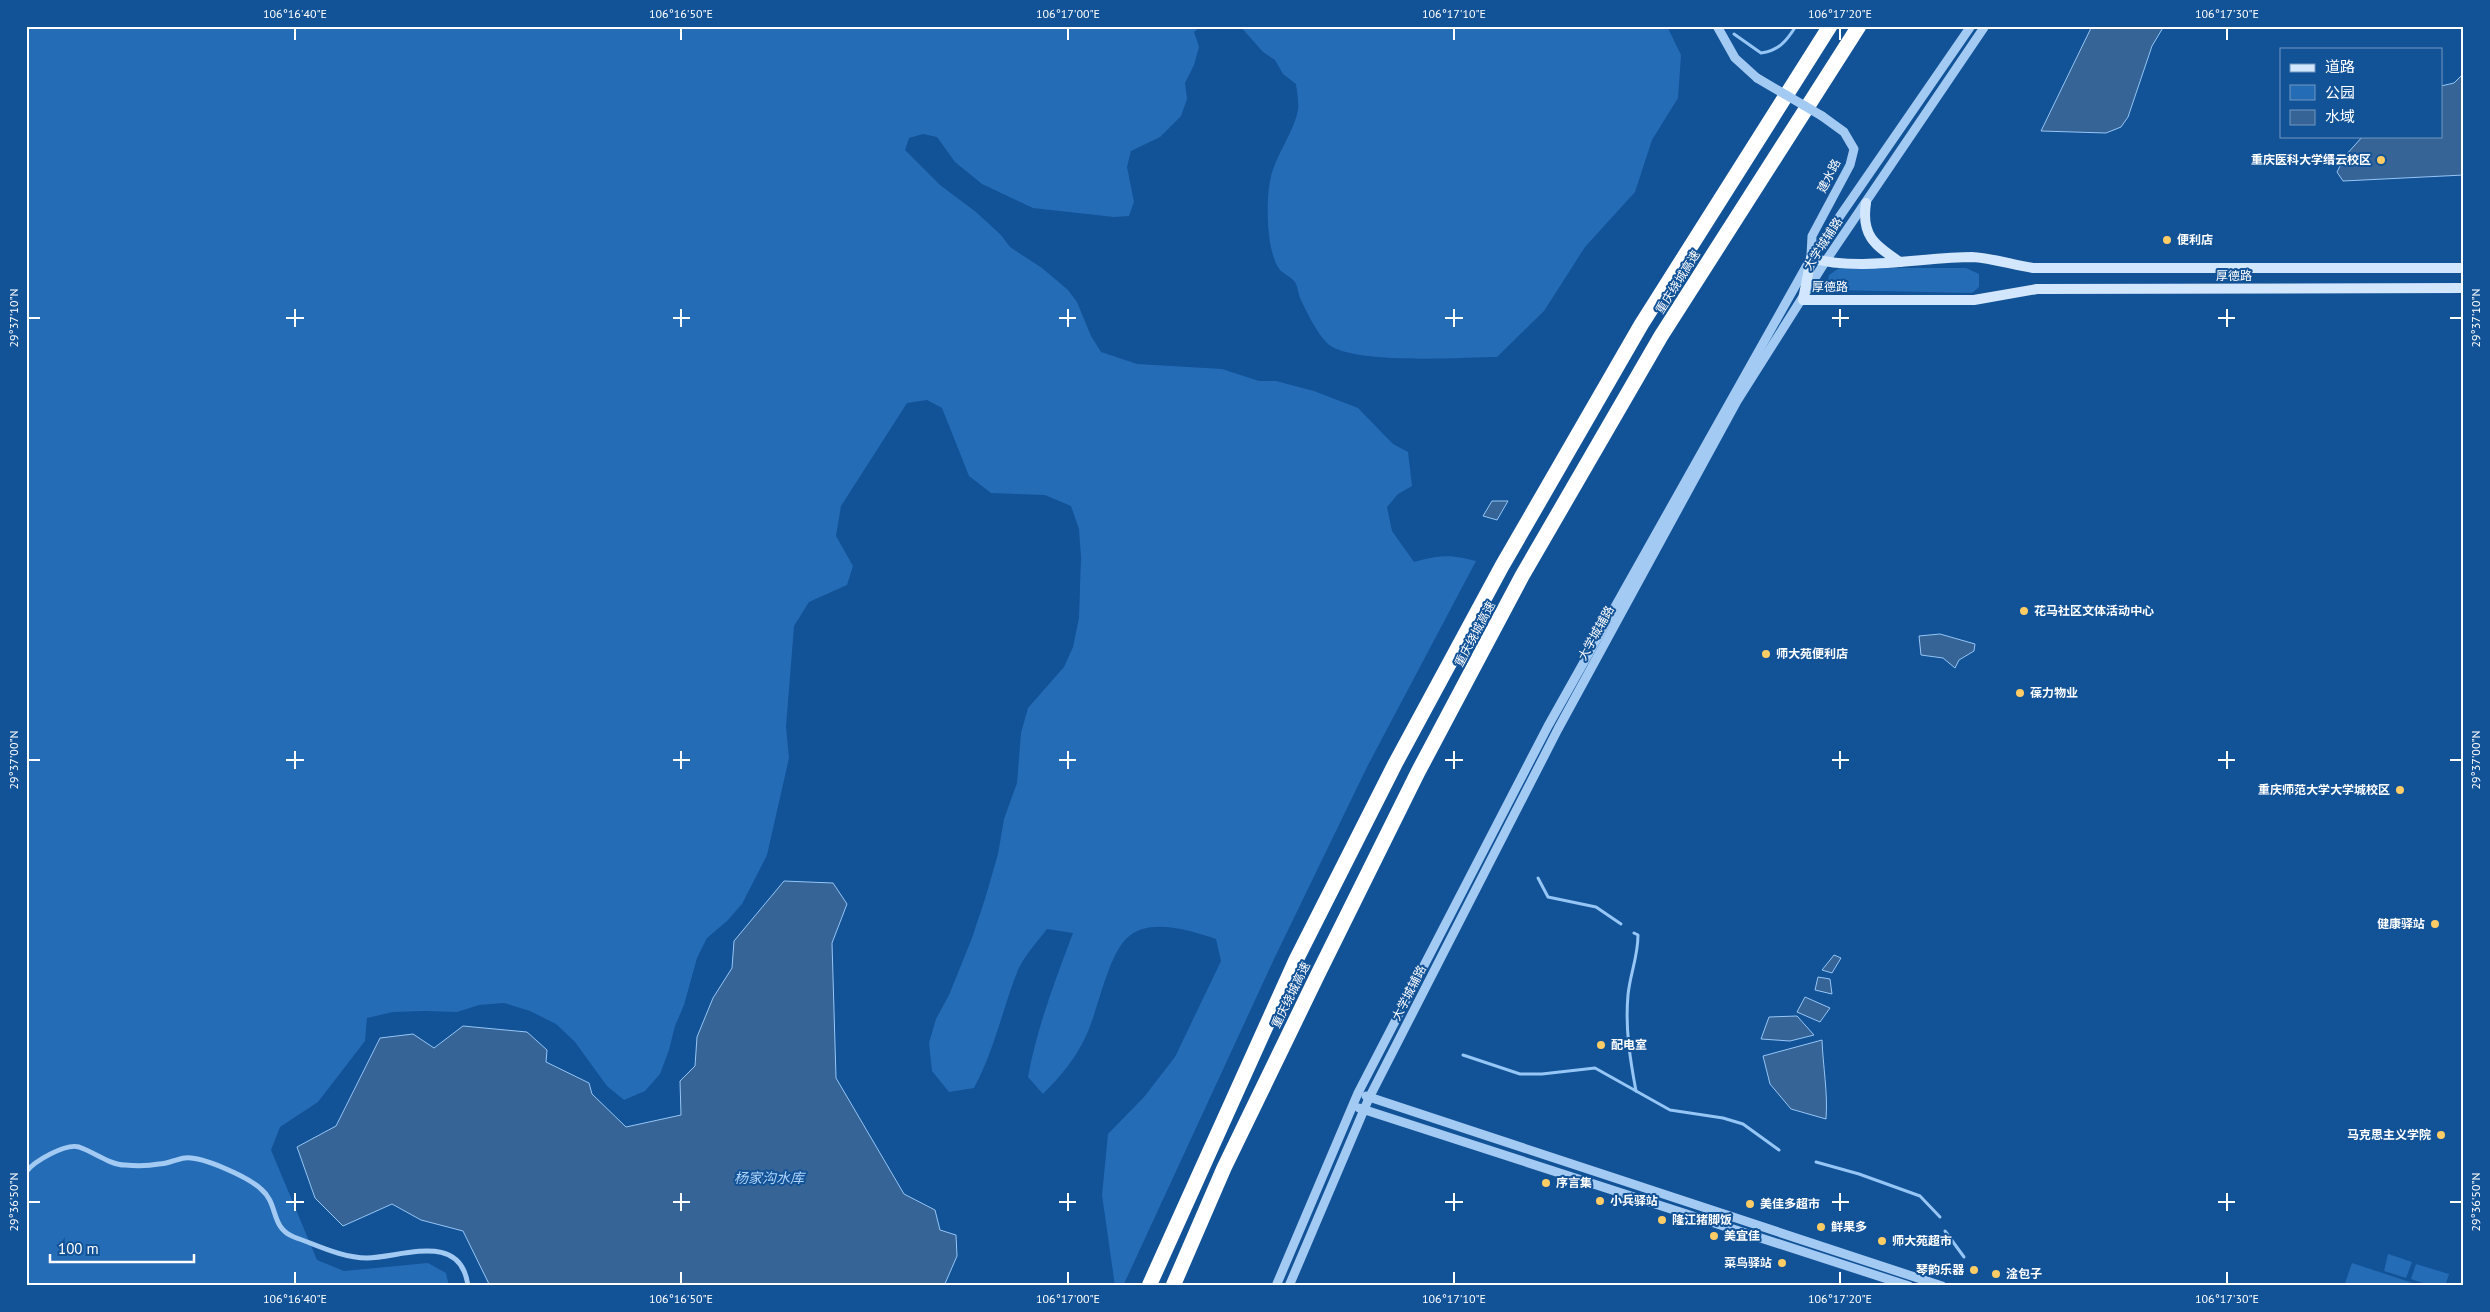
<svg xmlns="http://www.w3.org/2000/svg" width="2490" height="1312" viewBox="0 0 2490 1312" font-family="'PT Sans','Noto Sans SC',sans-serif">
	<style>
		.green { fill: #256cb6 }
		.water { fill: #366496; stroke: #95c6f6 }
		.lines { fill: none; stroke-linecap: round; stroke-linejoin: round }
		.stream { stroke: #95c6f6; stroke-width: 3 }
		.minor { stroke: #a3caf3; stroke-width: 5 }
		.tertiary { stroke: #a3caf3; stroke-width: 9 }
		.secondary { stroke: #d2e6fd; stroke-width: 10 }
		.motorway { stroke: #fff; stroke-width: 15 }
		.tertiary-bridge { stroke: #a3caf3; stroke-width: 9 }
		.ticks { fill: none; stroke: #fff; stroke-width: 2 }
		.poi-dot { fill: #ffcc65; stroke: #125297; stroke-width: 2 }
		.labels { text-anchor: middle; stroke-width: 4; stroke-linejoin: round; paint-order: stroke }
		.poi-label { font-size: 12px; font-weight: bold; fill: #fff; stroke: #125297; text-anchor: start }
		.street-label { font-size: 12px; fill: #fff; stroke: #125297 }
		.water-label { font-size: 14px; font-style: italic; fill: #afd4fa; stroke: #125297 }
		.neatline { fill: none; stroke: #fff; stroke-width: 2 }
		.ticks-label { font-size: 12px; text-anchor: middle; fill: #fff }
	</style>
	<rect width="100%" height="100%" fill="#125297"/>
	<g class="green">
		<path d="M26 26H1201L1194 32 1199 47 1194 65 1185 83 1187 99 1181 116 1160 137 1131 151 1127 167 1134 202 1129 216 1114 217 1033 208 982 184 955 162 937 137 923 134 909 138 905 150 940 185 976 212 1001 235 1010 247 1042 268 1068 290 1077 302 1091 336 1101 352 1137 364 1222 369 1259 381H1276L1314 391 1358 408 1393 444 1408 452 1412 486 1398 494 1387 507 1392 531 1414 562C1439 555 1450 554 1476 561L1367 767 1274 959 1123 1286H1115L1102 1195 1108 1134 1144 1097 1175 1057 1221 961 1216 939C1192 931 1150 917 1128 937 1108 954 1098 1011 1086 1036 1076 1058 1061 1076 1043 1094L1028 1077C1037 1027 1055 981 1073 933L1047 929C1037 942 1025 955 1018 970 1002 1010 995 1049 974 1088L949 1092 932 1071 929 1043 936 1019 949 995 972 938 985 899 998 854 1004 819 1017 783 1021 733 1028 708 1064 667 1073 647 1079 618 1081 557 1079 529 1071 506 1045 495 991 493 969 476 942 408 927 400 907 403 841 506 836 536 853 566 847 585 809 602 794 626 786 727 789 758 767 855 742 904 727 921 707 938 697 958 684 1005 675 1026 669 1050 660 1074 645 1091 624 1100 607 1086 575 1042 556 1024 530 1011 504 1003 479 1005 457 1012 425 1011 393 1012 367 1018 365 1041 318 1102 280 1127 271 1150 317 1260 344 1271 428 1263 446 1273 449 1286H26Z"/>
		<path d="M1240 26H1667L1681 55 1678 98 1652 140 1635 192 1585 247 1544 311 1497 357C1464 357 1348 366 1326 342 1316 331 1307 313 1301 300 1298 294 1298 287 1295 282 1291 277 1284 274 1280 270 1266 252 1266 202 1270 181 1275 155 1293 135 1298 110 1299 102 1297 92 1296 84L1283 74 1275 60 1263 52Z"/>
		<path d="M1839 268H1966L1979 274V287L1972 293 1835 290 1827 286 1829 275Z"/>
		<path d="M2388 1254 2412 1262 2406 1278 2384 1271Z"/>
		<path d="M2352 1263 2422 1286H2344Z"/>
		<path d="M2416 1264 2449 1274 2445 1286H2431L2411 1279Z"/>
	</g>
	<g class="water">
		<path d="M2092 26H2164L2152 46 2128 117 2121 127 2106 133 2041 131Z"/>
		<path d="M2464 73V175L2343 181 2337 172 2345 156 2363 136H2441V86L2454 83Z"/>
		<path d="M1492 501H1508L1497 520 1483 516Z"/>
		<path d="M1940 634 1975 644 1974 651 1959 660 1955 668 1943 658 1921 655 1919 636Z"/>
		<path d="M784 881 833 883 847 904 832 943 836 1078 904 1194 935 1210 940 1230 956 1235 957 1256 944 1286H490L463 1231 421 1220 392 1204 343 1226 315 1198 297 1147 336 1126 380 1038 413 1034 434 1048 463 1026 527 1032 547 1050 546 1062 589 1083 592 1094 626 1127 681 1115 680 1081 695 1066 697 1037 713 998 732 968 734 941Z"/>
		<path d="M1834 955 1841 958 1832 973 1822 970Z"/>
		<path d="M1818 977 1830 979 1832 994 1815 990Z"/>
		<path d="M1805 997 1830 1008 1820 1022 1797 1012Z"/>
		<path d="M1797 1016 1814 1035 1790 1041 1761 1039 1769 1017Z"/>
		<path d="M1822 1040C1823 1067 1828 1092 1826 1119L1791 1109 1770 1084 1763 1056Z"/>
	</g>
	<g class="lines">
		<g class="stream">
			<path d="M1734 34 1761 53C1779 50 1786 42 1796 26"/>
			<path d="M1538 878 1548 897 1596 907 1621 924"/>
			<path d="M1634 933 1638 935C1638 957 1630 974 1628 995 1625 1028 1630 1059 1636 1091"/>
			<path d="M1463 1055 1520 1074H1542L1595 1068 1670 1110 1723 1118 1743 1124 1779 1150"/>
			<path d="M1816 1162 1859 1174 1920 1196 1940 1217"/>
			<path d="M1945 1231 1964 1257"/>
		</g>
		<path class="minor" d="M26 1172C34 1161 66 1143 79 1147 94 1152 110 1165 125 1165 136 1166 148 1166 159 1164 168 1164 176 1159 185 1158 202 1156 248 1177 261 1189 279 1204 270 1228 294 1237 317 1245 342 1258 367 1258 403 1257 461 1231 468 1286"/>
		<g class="tertiary">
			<path d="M1717 26 1735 58 1757 78"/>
			<path d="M1811 256 1812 236 1850 165 1854 149 1844 132 1822 116"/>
			<path d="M1366 1096 1942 1286"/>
			<path d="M1359 1108 1909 1286"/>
			<path d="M1276 1286 1358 1093 1548 726 1811 258 1971 26"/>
			<path d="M1289 1286 1369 1098 1558 729 1737 401 1825 262 1985 26"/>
		</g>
		<g class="secondary">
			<path d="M1866 203C1861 235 1874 245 1900 262"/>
			<path d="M2464 268H2033C2013 265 1992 258 1972 257 1924 257 1858 272 1811 258L1803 300H1974L2037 289 2464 288"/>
		</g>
		<g class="motorway">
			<path d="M1149 1286 1295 962 1395 764 1502 566 1641 325 1830 26"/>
			<path d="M1173 1286 1224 1168 1318 974 1418 772 1522 576 1661 336 1859 26"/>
		</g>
		<path class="tertiary-bridge" d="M1757 78 1822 116"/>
	</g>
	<path class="ticks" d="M295 28V40M681 28V40M1068 28V40M1454 28V40M1840 28V40M2227 28V40M295 309V327M681 309V327M1068 309V327M1454 309V327M1840 309V327M2227 309V327M28 318H40M286 318H304M673 318H690M1059 318H1076M1445 318H1463M1832 318H1849M2218 318H2235M2450 318H2462M295 751V769M681 751V769M1068 751V769M1454 751V769M1840 751V769M2227 751V769M28 760H40M286 760H304M673 760H690M1059 760H1076M1445 760H1463M1832 760H1849M2218 760H2235M2450 760H2462M295 1193V1211M681 1193V1211M1068 1193V1211M1454 1193V1211M1840 1193V1211M2227 1193V1211M28 1202H40M286 1202H304M673 1202H690M1059 1202H1076M1445 1202H1463M1832 1202H1849M2218 1202H2235M2450 1202H2462M295 1272V1284M681 1272V1284M1068 1272V1284M1454 1272V1284M1840 1272V1284M2227 1272V1284"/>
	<g class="poi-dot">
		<circle cx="2381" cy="160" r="5"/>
		<circle cx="2167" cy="240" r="5"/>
		<circle cx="2024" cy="611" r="5"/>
		<circle cx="1766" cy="654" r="5"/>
		<circle cx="2020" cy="693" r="5"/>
		<circle cx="2400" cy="790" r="5"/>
		<circle cx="2435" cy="924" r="5"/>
		<circle cx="1601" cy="1045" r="5"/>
		<circle cx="2441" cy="1135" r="5"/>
		<circle cx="1546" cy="1183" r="5"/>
		<circle cx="1600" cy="1201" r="5"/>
		<circle cx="1750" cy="1204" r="5"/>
		<circle cx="1662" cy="1220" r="5"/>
		<circle cx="1821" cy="1227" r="5"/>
		<circle cx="1714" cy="1236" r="5"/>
		<circle cx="1882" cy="1241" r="5"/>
		<circle cx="1782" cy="1263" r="5"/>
		<circle cx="1974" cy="1270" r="5"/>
		<circle cx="1996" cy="1274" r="5"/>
	</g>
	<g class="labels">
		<g class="poi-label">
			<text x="2371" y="164" text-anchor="end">重庆医科大学缙云校区</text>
			<text x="2177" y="244">便利店</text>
			<text x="2034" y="615">花马社区文体活动中心</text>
			<text x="1776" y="658">师大苑便利店</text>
			<text x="2030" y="697">葆力物业</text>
			<text x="2390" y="794" text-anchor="end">重庆师范大学大学城校区</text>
			<text x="2425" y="928" text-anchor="end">健康驿站</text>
			<text x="1611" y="1049">配电室</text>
			<text x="2431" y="1139" text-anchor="end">马克思主义学院</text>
			<text x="1556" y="1187">序言集</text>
			<text x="1610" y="1205">小兵驿站</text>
			<text x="1760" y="1208">美佳多超市</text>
			<text x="1672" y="1224">隆江猪脚饭</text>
			<text x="1831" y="1231">鲜果多</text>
			<text x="1724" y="1240">美宜佳</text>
			<text x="1892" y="1245">师大苑超市</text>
			<text x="1772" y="1267" text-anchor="end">菜鸟驿站</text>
			<text x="1964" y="1274" text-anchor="end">琴韵乐器</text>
			<text x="2006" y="1278">淦包子</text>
		</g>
		<g class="street-label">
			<text transform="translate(1829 176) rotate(-63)" y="4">建水路</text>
			<text transform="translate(1823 244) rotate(-57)" y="4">大学城辅路</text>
			<text x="2234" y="280">厚德路</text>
			<text transform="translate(1678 282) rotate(-58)" y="4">重庆绕城高速</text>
			<text x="1830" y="291">厚德路</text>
			<text transform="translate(1596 633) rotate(-61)" y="4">大学城辅路</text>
			<text transform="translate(1475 634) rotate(-62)" y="4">重庆绕城高速</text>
			<text transform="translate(1409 993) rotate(-63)" y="4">大学城辅路</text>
			<text transform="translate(1291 995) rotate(-64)" y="4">重庆绕城高速</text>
		</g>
		<g class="water-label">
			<text x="769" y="1183">杨家沟水库</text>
		</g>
	</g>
	<rect width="2490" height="1312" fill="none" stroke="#125297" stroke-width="55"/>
	<rect x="2280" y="48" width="162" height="90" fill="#125297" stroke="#7197c1"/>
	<rect x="2290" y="64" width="25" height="8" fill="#d2e6fd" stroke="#7197c1"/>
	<text x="2325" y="72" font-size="15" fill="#ffffff">道路</text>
	<rect x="2290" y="85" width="25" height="15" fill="#256cb6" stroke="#7197c1"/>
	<text x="2325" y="98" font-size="15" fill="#ffffff">公园</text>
	<rect x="2290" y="110" width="25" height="15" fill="#366496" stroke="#7197c1"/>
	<text x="2325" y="122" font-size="15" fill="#ffffff">水域</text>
	<path d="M50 1254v8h144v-8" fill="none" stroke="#ffffff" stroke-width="2.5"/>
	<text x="58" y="1254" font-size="15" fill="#ffffff" stroke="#125297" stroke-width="4" paint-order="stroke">100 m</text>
	<rect x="28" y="28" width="2434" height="1256" class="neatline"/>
	<g class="ticks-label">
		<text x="295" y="18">106°16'40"E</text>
		<text x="681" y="18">106°16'50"E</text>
		<text x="1068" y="18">106°17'00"E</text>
		<text x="1454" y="18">106°17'10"E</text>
		<text x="1840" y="18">106°17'20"E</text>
		<text x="2227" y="18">106°17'30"E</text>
		<text transform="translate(14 318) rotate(-90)" y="4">29°37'10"N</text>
		<text transform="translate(2476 318) rotate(-90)" y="4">29°37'10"N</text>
		<text transform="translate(14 760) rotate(-90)" y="4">29°37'00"N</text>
		<text transform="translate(2476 760) rotate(-90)" y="4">29°37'00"N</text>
		<text transform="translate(14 1202) rotate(-90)" y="4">29°36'50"N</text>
		<text transform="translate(2476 1202) rotate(-90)" y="4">29°36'50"N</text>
		<text x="295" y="1303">106°16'40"E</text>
		<text x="681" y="1303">106°16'50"E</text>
		<text x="1068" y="1303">106°17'00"E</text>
		<text x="1454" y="1303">106°17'10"E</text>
		<text x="1840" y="1303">106°17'20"E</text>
		<text x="2227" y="1303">106°17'30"E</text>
	</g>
</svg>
